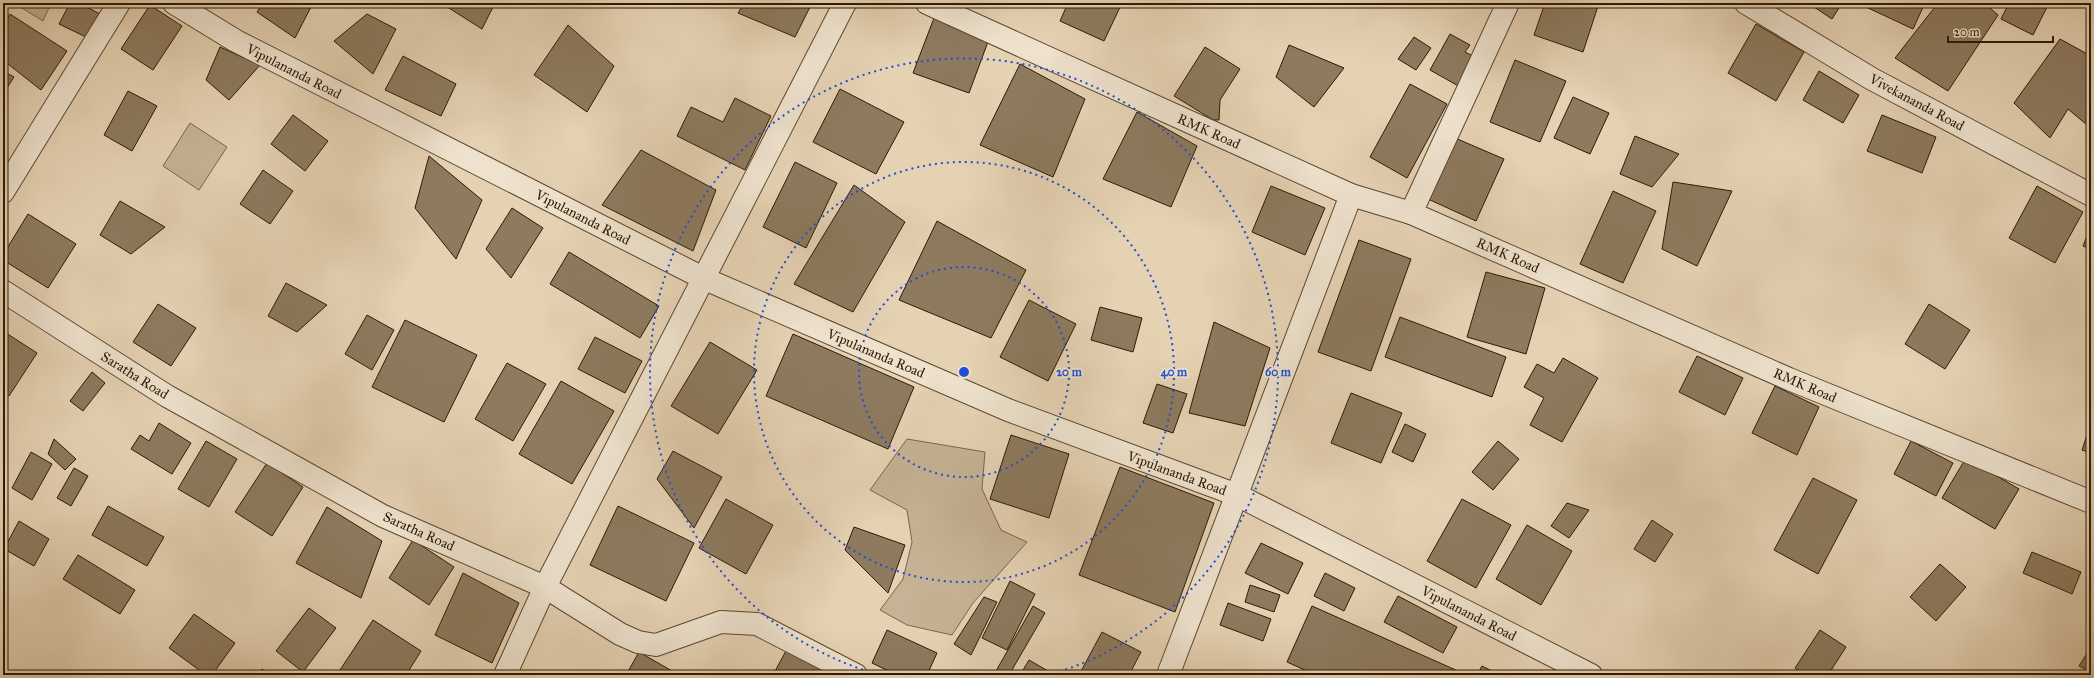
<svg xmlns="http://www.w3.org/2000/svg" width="2094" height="678" viewBox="0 0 2094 678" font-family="'IM FELL Great Primer',serif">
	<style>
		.green { fill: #c6b395; stroke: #7a664c }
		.building { fill: #8d7a5f; stroke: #2d1a03 }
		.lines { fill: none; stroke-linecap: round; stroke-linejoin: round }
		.minor-casing { stroke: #5b482f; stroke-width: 24 }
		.minor { stroke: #eee2ce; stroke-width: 22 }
		.ring { fill: none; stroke: #1d4ed8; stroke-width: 2; stroke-dasharray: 2 4 }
		.labels { text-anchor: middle; stroke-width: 3.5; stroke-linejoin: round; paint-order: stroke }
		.street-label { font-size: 14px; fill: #2d1a03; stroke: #eee2ce }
		.centre { fill: #1d4ed8; stroke: #eee2ce; stroke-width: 2 }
		.ring-label { font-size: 12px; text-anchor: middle; font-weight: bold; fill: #1d4ed8; stroke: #eee2ce; stroke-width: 3.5; stroke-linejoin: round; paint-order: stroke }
	</style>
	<rect width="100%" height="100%" fill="#e5d2b3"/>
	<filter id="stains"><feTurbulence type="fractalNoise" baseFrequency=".005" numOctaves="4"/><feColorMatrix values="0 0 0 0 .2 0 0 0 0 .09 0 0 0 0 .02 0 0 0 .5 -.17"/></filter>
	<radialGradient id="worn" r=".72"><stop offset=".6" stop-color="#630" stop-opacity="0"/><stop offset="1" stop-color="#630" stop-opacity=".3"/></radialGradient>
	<g class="green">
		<path d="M14 3H51L43 21Z"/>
		<path d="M190 123 227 147 199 190 163 166Z"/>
		<path d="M907 439 985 452 982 489 1001 530 1027 542 973 603 952 635 907 625 880 610 903 579 912 542 907 510 870 490Z"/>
	</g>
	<g class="building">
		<path d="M70 3H79L100 14 88 38 59 24Z"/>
		<path d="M263 3H313L295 38 257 12Z"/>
		<path d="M441 3H495L482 29Z"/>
		<path d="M744 3H812L795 37 738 13Z"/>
		<path d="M1068 3H1122L1104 41 1060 21Z"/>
		<path d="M1545 3H1599L1583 52 1534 35Z"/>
		<path d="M1808 3H1842L1832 19Z"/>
		<path d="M1868 3H1925L1913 29 1866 7Z"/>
		<path d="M1938 3H1984L1998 15 1948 91 1895 58Z"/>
		<path d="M2009 3H2049L2033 35 2001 19Z"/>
		<path d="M150 5 182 26 153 70 121 49Z"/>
		<path d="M10 14 67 51 41 90 3 60V27Z"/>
		<path d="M367 14 396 29 373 74 334 41Z"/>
		<path d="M934 18 989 39 969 93 913 73Z"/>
		<path d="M1756 24 1804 52 1776 101 1728 73Z"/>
		<path d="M568 25 614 66 587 112 534 75Z"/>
		<path d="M2091 28V42L2086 40Z"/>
		<path d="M1450 34 1470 45 1465 52 1479 59 1462 88 1430 70Z"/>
		<path d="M1414 37 1431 48 1416 70 1398 59Z"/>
		<path d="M2060 39 2091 56V118L2087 125 2068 109 2050 138 2014 103Z"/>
		<path d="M1289 45 1344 68 1314 107 1276 77Z"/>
		<path d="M220 47 260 65 229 100 206 80Z"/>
		<path d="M1205 47 1240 69 1220 100 1219 120H1213L1174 96Z"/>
		<path d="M403 56 456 84 441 116 385 90Z"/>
		<path d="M1515 60 1566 81 1540 142 1490 122Z"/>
		<path d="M1020 64 1085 99 1053 177 980 145Z"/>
		<path d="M3 71 14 77 5 91 3 90Z"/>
		<path d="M1819 71 1859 95 1843 123 1803 100Z"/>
		<path d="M1410 84 1447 104 1407 178 1370 157Z"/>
		<path d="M840 89 904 122 876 174 813 142Z"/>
		<path d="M128 91 157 106 132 151 104 135Z"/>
		<path d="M1573 97 1609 113 1590 154 1554 138Z"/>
		<path d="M735 98 771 116 745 170 677 136 691 107 723 122Z"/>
		<path d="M1137 112 1197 146 1171 207 1103 179Z"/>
		<path d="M293 115 328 141 305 171 271 144Z"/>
		<path d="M1882 115 1936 137 1922 173 1867 151Z"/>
		<path d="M1635 136 1679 154 1652 187 1620 174Z"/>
		<path d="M1455 138 1504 159 1476 221 1428 199Z"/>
		<path d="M641 150 716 190 693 251 602 205Z"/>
		<path d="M429 156 482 200 456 259 415 208Z"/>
		<path d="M795 162 837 183 806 248 763 227Z"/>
		<path d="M263 170 293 191 270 224 240 204Z"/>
		<path d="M1673 182 1732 191 1697 266 1662 249Z"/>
		<path d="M854 185 905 222 853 312 794 284Z"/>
		<path d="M1271 186 1325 208 1305 255 1252 232Z"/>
		<path d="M2037 186 2083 212 2055 263 2009 238Z"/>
		<path d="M1613 191 1656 211 1623 283 1580 264Z"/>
		<path d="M120 201 165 227 131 254 100 235Z"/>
		<path d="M512 208 543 228 511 278 486 249Z"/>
		<path d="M28 214 76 244 48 288 3 260V255Z"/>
		<path d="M937 221 1026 270 991 338 899 300Z"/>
		<path d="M2091 226V249L2083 246Z"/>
		<path d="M1359 240 1411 259 1371 371 1318 352Z"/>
		<path d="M569 252 659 306 640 338 550 284Z"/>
		<path d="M1486 272 1545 288 1526 354 1467 337Z"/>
		<path d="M286 283 327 305 297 332 268 316Z"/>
		<path d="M1029 300 1076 324 1048 381 1000 357Z"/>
		<path d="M158 304 196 328 171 366 133 342Z"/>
		<path d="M1929 304 1970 330 1945 369 1905 344Z"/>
		<path d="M1100 307 1142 318 1133 352 1091 340Z"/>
		<path d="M367 315 394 330 372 370 345 354Z"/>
		<path d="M1400 317 1506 357 1492 397 1385 357Z"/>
		<path d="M405 320 477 355 444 422 372 387Z"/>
		<path d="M1214 322 1270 348 1245 426 1189 413Z"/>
		<path d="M3 331 37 353 9 396 3 392Z"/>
		<path d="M793 334 914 387 888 449 766 396Z"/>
		<path d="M595 337 642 361 625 393 578 369Z"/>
		<path d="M710 342 757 370 718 434 671 406Z"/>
		<path d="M1697 356 1743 378 1725 415 1679 392Z"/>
		<path d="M1563 358 1598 378 1562 442 1530 425 1544 398 1524 387 1537 364 1554 373Z"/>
		<path d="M507 363 546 384 513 441 475 419Z"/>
		<path d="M92 372 105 383 83 411 70 401Z"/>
		<path d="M561 381 614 411 572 484 519 454Z"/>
		<path d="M1157 384 1187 394 1173 433 1143 423Z"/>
		<path d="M1775 386 1819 407 1797 455 1752 433Z"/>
		<path d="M1351 393 1402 413 1381 463 1331 443Z"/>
		<path d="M159 423 191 443 172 474 131 449 140 435 149 441Z"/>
		<path d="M2091 423V453L2082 450Z"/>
		<path d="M1405 424 1426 434 1413 462 1392 452Z"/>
		<path d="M1011 435 1069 454 1049 518 990 499Z"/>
		<path d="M54 439 76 459 65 470 48 454Z"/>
		<path d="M206 441 237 459 209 507 178 489Z"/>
		<path d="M1498 441 1519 459 1493 490 1472 472Z"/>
		<path d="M1911 441 1953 463 1936 496 1894 474Z"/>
		<path d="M673 451 722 477 694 528 657 479Z"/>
		<path d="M31 452 52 464 32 500 12 488Z"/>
		<path d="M1966 458 2019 489 1995 529 1942 498Z"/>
		<path d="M267 463 303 487 272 536 235 512Z"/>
		<path d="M1120 467 1214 503 1175 612 1079 575Z"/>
		<path d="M74 468 88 476 71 506 57 498Z"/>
		<path d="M1813 478 1857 500 1818 574 1774 550Z"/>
		<path d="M726 499 773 525 746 574 699 548Z"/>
		<path d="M1462 499 1511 525 1476 588 1427 561Z"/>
		<path d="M1567 503 1589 510 1569 538 1551 526Z"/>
		<path d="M108 506 164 537 147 566 92 535Z"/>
		<path d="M618 506 694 543 666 601 590 565Z"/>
		<path d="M327 507 382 541 361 598 296 563Z"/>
		<path d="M1652 520 1673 534 1655 562 1634 549Z"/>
		<path d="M19 521 49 539 34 566 4 549Z"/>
		<path d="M1527 525 1572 551 1541 605 1496 579Z"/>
		<path d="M854 527 905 545 888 593 845 550Z"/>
		<path d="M413 540 454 567 429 605 389 578Z"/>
		<path d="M1261 543 1303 563 1288 594 1245 573Z"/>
		<path d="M2032 552 2081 572 2072 594 2023 573Z"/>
		<path d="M78 555 135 590 120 614 63 579Z"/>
		<path d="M1940 564 1966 587 1936 621 1910 597Z"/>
		<path d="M463 573 519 603 492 663 435 635Z"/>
		<path d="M1325 573 1355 588 1344 611 1314 596Z"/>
		<path d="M1010 581 1035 594 1007 650 982 638Z"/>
		<path d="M1250 585 1280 595 1274 612 1245 602Z"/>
		<path d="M1398 596 1457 627 1443 653 1384 622Z"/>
		<path d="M984 597 997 602 971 655 954 644Z"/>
		<path d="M1228 603 1271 619 1263 641 1220 625Z"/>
		<path d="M1033 606 1045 613 1009 675H1004L996 671Z"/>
		<path d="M1312 606 1458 671 1457 675H1316L1287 662Z"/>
		<path d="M309 608 336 628 303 672 276 651Z"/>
		<path d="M194 614 235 643 212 675H206L169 648Z"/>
		<path d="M373 620 421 651 406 675H347L340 670Z"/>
		<path d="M887 630 937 653 927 675H897L872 663Z"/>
		<path d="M1820 630 1846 647 1828 675H1806L1795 668Z"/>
		<path d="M1102 632 1141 652 1129 675H1079Z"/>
		<path d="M2091 647V672L2079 666Z"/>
		<path d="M787 649 836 675H779L774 673Z"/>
		<path d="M639 652 679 675H626Z"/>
		<path d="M1029 660 1055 675H1020Z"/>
		<path d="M1482 666 1500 675H1477Z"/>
		<path d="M262 669 270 675H258Z"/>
	</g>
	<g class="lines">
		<defs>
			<g id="minor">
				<path d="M174 3 236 41 705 279 1008 410 1237 495 1591 675"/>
				<path d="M927 3 1351 195 1411 213 1789 379 2091 502"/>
				<path d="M1746 3 1872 79 2091 195"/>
				<path d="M3 192 119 3"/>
				<path d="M1411 213 1508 3"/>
				<path d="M3 291 167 396 383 516 545 587 620 634 638 642 656 645 721 622 757 624 856 675"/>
				<path d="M505 675 545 587 845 3"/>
				<path d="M1168 675 1351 195"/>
			</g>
		</defs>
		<use href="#minor" class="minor-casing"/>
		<use href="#minor" class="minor"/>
	</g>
	<g class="ring">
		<circle cx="964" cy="372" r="105"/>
		<circle cx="964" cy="372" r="210"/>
		<path d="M880 675A314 314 0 1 1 1048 675"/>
	</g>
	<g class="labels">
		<g class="street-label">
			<text transform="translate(294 71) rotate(27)" y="5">Vipulananda Road</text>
			<text transform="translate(1917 102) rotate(28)" y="5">Vivekananda Road</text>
			<text transform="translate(1209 131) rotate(24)" y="5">RMK Road</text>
			<text transform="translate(583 217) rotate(27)" y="5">Vipulananda Road</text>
			<text transform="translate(1508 255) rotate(24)" y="5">RMK Road</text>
			<text transform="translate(876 353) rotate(23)" y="5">Vipulananda Road</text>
			<text transform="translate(135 375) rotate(32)" y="5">Saratha Road</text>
			<text transform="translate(1805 385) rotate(23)" y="5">RMK Road</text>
			<text transform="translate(1177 473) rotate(20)" y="5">Vipulananda Road</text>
			<text transform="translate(419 531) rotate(24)" y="5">Saratha Road</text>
			<text transform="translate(1469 613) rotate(27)" y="5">Vipulananda Road</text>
		</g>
	</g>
	<circle cx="964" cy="372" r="6" class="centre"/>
	<g class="ring-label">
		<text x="1069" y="376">20 m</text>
		<text x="1174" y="376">40 m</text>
		<text x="1278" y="376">60 m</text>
	</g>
	<rect width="2094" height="678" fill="none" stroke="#e5d2b3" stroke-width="16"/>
	<rect x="4" y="4" width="2086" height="670" fill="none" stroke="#2d1a03" stroke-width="2"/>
	<rect x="8" y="8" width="2078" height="662" fill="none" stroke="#2d1a03"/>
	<path d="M1948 36v6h105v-6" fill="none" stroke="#2d1a03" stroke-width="2"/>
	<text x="1954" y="36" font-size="12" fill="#2d1a03" stroke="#eee2ce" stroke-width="3" paint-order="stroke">20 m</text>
	<rect width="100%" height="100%" filter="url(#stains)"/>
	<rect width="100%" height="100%" fill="url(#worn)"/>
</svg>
